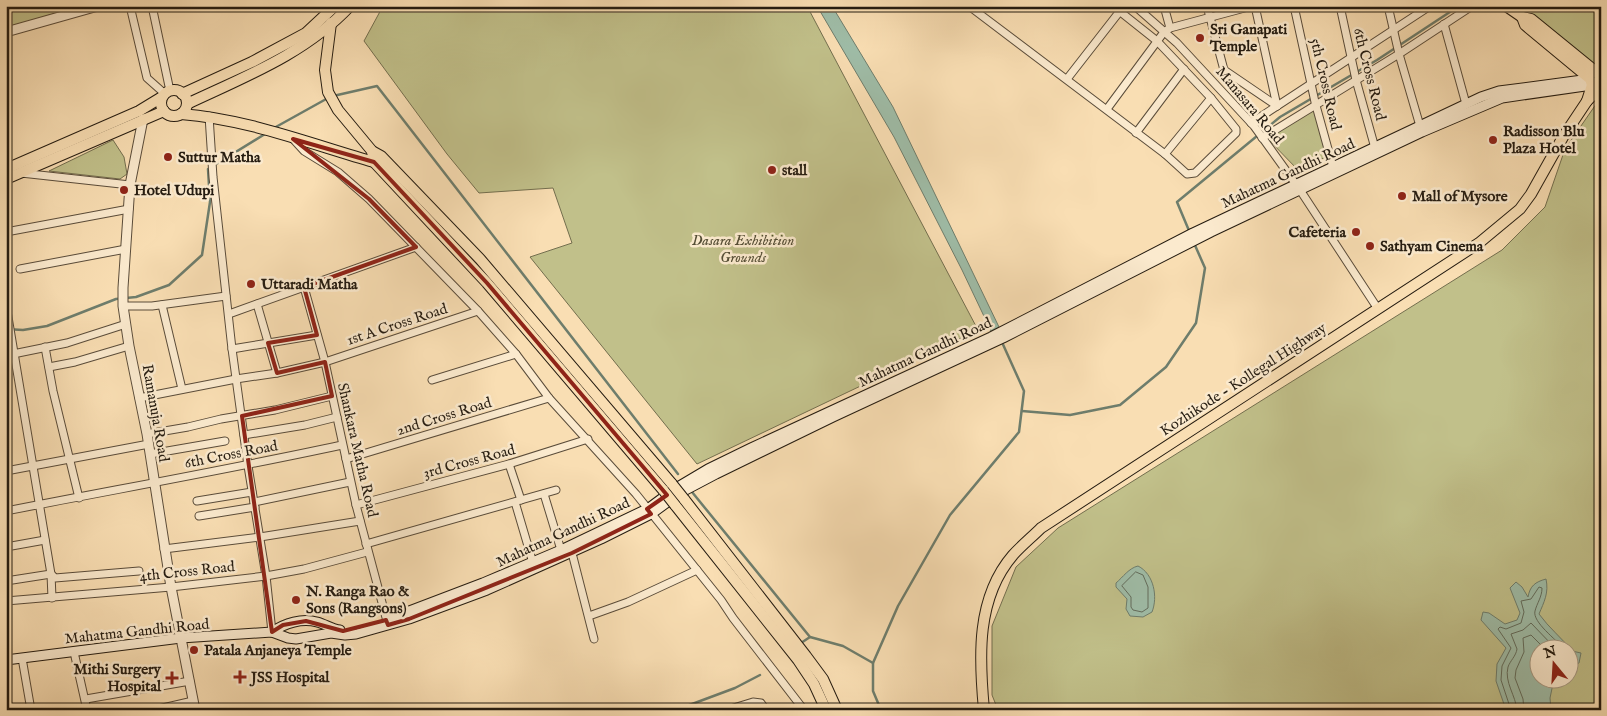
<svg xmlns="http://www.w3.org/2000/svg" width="1607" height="716" viewBox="0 0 1607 716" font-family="'IM FELL English',serif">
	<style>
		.green { fill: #c1c08a; stroke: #736e4e; fill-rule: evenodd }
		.water { fill: #9fbda8; stroke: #6e7d6c }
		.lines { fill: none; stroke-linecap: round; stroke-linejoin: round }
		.shore { stroke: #626c5c; stroke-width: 1 }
		.stream { stroke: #6e7d6c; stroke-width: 2.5 }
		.minor-casing { stroke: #5a4c3a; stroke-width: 9 }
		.tertiary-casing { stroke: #5a4c3a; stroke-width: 11 }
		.secondary-casing { stroke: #251c11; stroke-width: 11 }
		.primary-casing { stroke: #251c11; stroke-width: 12 }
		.minor { stroke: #fbeace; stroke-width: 7 }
		.tertiary { stroke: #fbeace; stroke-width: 9 }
		.secondary { stroke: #fbeace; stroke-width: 9 }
		.primary { stroke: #f9deb3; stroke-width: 10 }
		.primary-bridge-casing { stroke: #251c11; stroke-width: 12; stroke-linecap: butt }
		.primary-bridge { stroke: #f9deb3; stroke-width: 10 }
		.marked { fill: none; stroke: #8f2418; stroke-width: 4; stroke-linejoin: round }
		.poi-dot { fill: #8f2418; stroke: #fbeace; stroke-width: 2 }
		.labels { text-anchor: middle; stroke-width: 5; stroke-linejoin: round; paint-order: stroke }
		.poi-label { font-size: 15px; font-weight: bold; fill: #251c11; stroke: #fbeace; text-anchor: start }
		.street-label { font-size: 15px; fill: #251c11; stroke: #fbeace }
		.park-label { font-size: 15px; font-style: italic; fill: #544d35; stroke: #fbeace }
	</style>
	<rect width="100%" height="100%" fill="#f9deb3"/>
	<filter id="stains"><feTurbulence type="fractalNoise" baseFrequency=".004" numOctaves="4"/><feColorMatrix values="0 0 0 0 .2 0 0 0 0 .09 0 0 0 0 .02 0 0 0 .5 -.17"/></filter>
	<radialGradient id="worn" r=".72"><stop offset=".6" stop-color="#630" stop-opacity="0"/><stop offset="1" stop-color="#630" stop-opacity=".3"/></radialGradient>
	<g class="green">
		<path d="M6 6H80L6 28Z"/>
		<path d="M383 6H807L978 330 697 464 530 257 572 243 553 188 479 193 447 154 364 41Z"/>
		<path d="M1518 6H1601V69Z"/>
		<path d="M1601 97V710H998L992 695V626L1016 567 1058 528 1502 250 1545 207 1565 149ZM1540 648H1570V678H1540Z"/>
		<path d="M1315 108 1328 156 1298 170 1267 138Z"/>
		<path d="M113 140 124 157 127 174 120 179 49 171Z"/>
	</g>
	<g class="water">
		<path d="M817 6H832L893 107 999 327 991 331 962 270 894 137Z"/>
		<path d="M1138 566C1154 574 1158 597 1152 612L1143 617 1130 616 1126 609 1127 599 1116 587V583C1123 577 1129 568 1138 566Z"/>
		<path d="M1546 579C1549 593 1544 602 1539 614 1549 628 1562 638 1572 651L1581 653 1579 663 1570 667V648H1540V678L1554 679 1550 698 1551 710H1506L1496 681 1497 664 1506 648 1481 620 1483 612 1489 613 1505 624 1517 620 1520 613 1510 588 1516 582 1522 587 1528 597C1530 586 1535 582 1546 579Z"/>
	</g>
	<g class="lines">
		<g class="shore">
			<path d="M1136 572 1143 575 1148 587V608L1142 612 1133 610 1131 607V597L1122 586Z"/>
			<path d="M1511 710 1501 680 1502 666 1511 648 1498 629 1500 627 1506 629 1521 623 1524 612 1521 601 1531 599 1539 587 1542 588C1542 597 1537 603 1535 611 1532 622 1557 640 1563 648"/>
			<path d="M1517 710C1516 696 1504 682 1508 667 1510 661 1516 656 1517 649L1511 634 1523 630 1531 623 1555 648"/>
			<path d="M1524 710 1523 699 1515 678 1516 670 1524 652 1523 638 1531 635 1544 648"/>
		</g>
		<g class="stream">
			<path d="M333 96 377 86 678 474"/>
			<path d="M274 128 328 98"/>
			<path d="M1190 233 1177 202 1280 117 1377 60 1459 6"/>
			<path d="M6 329 23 330 47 326 116 299 136 297 169 285 202 255 210 202 208 169 265 134"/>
			<path d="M1022 411 1070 415 1120 405 1166 367 1196 323 1205 268 1194 243"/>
			<path d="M692 492 810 637 843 646 873 663"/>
			<path d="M801 643 810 637"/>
			<path d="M676 710 735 688 760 675"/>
			<path d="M881 710 873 691V663L898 606 950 515 1019 432 1024 391 1001 340"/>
		</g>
		<defs>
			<g id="minor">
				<path d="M130 6 147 78 165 94"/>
				<path d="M152 6 170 91"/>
				<path d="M969 6 1165 154 1187 174 1195 173 1236 133V129L1211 98 1157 41 1113 6"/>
				<path d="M1135 6 1177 43 1254 126 1300 190 1378 309"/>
				<path d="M1164 6 1170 28"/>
				<path d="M1207 6 1224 70 1277 106"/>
				<path d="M1255 6 1277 106"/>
				<path d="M1294 6 1315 102 1333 167"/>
				<path d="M1340 6 1356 80 1375 148"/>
				<path d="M1388 6 1399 54 1420 126"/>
				<path d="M1444 24 1466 104"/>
				<path d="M1067 79 1120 11"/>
				<path d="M1107 109 1164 32 1170 28 1252 6"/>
				<path d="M209 116 213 177 232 349 248 466 266 576 272 632"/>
				<path d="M1251 123 1430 6"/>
				<path d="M1136 133 1184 69"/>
				<path d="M1262 138 1399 54 1472 6"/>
				<path d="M293 139 304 151 338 172 369 199 478 311 516 354 549 398 636 494 721 600 733 618 804 710"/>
				<path d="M1165 154 1211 98"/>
				<path d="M21 173 130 185"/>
				<path d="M6 232 129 209"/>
				<path d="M20 269 126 249"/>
				<path d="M304 287 325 362 356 505 388 625"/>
				<path d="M257 304 277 373"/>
				<path d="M6 305 51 574 52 598"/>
				<path d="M162 305 182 389"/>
				<path d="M123 306H152L226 296"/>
				<path d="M229 314 416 247"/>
				<path d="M45 347 53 391 79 498"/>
				<path d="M232 349 317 335"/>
				<path d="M13 354 67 343 126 324"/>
				<path d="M49 367 75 362 129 346"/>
				<path d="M432 380 516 354"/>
				<path d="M139 398 236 379 277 373 325 362 478 311"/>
				<path d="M147 434 188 427 221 419 275 410 332 396"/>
				<path d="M244 435 305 425 337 417"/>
				<path d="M150 454 225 441"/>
				<path d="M346 459 549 398"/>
				<path d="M509 464 521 500"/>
				<path d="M6 471 149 444"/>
				<path d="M544 494 561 550"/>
				<path d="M197 501 252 492"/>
				<path d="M254 502 350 482"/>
				<path d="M515 502 533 563"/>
				<path d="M356 505 509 464 588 439"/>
				<path d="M6 511C118 489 231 469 342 445"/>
				<path d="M199 516 255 507"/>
				<path d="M366 544 556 490"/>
				<path d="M6 547 45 540"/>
				<path d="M164 549 260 537 360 521"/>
				<path d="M572 553 594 639"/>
				<path d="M6 581 51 574 55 578 139 571"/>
				<path d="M6 601 171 587 266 576 304 569 367 552"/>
				<path d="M589 616 628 602 697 570"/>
				<path d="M74 652 87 710"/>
				<path d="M22 658 31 710"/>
				<path d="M86 699 190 681"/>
				<path d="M154 710 193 701"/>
				<path d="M727 710 753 702 761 703 766 710"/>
			</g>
			<g id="tertiary">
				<path d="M6 32 98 6"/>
				<path d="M143 119 130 185 123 288V306L129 346 147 434 171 587 195 710"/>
			</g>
			<g id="secondary">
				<path d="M391 618 483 583 561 550 649 508 676 488 708 469 751 448 991 337 1193 233 1481 97 1499 91 1590 79"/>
				<path d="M272 632C285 623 302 618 317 622 325 624 332 629 340 630"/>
				<path d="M6 660 181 638 272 632 288 638 296 639 331 633 345 635 356 634 409 619 487 590 601 539 651 514 680 493 716 474 833 417 1003 338 1211 232 1422 132 1502 98 1592 85"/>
			</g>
			<g id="primary">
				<path d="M1506 6 1522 17 1531 19 1601 76"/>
				<path d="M1522 17 1525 25 1590 79 1592 85 1587 101 1601 87"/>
				<path d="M331 23 325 70 328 92 338 110 372 151 381 156 480 259 672 484"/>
				<circle cx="174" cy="103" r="13"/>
				<path d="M182 94 252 62 306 33 335 6"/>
				<path d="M187 104C244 77 305 54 350 6"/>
				<path d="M181 114C247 119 311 144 374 162L378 159"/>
				<path d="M372 151 374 162 487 283 664 491"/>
				<path d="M6 169 139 111 162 97"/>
				<path d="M6 179 164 111"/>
				<path d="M684 499 806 656 823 679 837 710"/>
				<path d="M675 505 798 660 814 684 826 710"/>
				<path d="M984 710C979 657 976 598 1013 555 1022 545 1032 537 1041 528L1479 243 1520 209 1531 194 1563 137 1587 101"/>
			</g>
		</defs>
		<use href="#minor" class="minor-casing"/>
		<use href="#tertiary" class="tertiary-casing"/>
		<use href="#secondary" class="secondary-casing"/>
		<use href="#primary" class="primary-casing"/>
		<use href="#minor" class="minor"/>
		<use href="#tertiary" class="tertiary"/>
		<use href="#secondary" class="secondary"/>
		<use href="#primary" class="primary"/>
		<defs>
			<g id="primary-bridge">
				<path d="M672 484 684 499"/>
				<path d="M664 491 675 505"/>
			</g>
		</defs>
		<use href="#primary-bridge" class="primary-bridge-casing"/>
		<use href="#primary-bridge" class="primary-bridge"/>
	</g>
	<path class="marked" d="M293 139 374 162 487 283 667 495 647 509 651 514 572 553 409 619 388 625 386 620 343 631 306 621 283 625 272 632 242 416 332 396 325 362 277 373 268 343 317 335 304 287 416 247 369 199Z"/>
	<g class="poi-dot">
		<circle cx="1200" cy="38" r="5"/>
		<circle cx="1493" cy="140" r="5"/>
		<circle cx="168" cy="157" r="5"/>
		<circle cx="772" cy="170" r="5"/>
		<circle cx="124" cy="190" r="5"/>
		<circle cx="1402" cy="196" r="5"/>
		<circle cx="1356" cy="232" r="5"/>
		<circle cx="1370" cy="246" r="5"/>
		<circle cx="251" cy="284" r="5"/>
		<circle cx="296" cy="600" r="5"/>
		<circle cx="194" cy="650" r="5"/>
		<path d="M237.5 669.5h5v5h5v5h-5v5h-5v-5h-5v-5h5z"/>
		<path d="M169.5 670.5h5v5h5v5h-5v5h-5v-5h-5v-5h5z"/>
	</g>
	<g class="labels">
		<g class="poi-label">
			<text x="1210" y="34">Sri Ganapati<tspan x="1210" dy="17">Temple</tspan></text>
			<text x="1503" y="136">Radisson Blu<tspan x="1503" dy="17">Plaza Hotel</tspan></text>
			<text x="178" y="162">Suttur Matha</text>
			<text x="782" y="175">stall</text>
			<text x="134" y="195">Hotel Udupi</text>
			<text x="1412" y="201">Mall of Mysore</text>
			<text x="1346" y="237" text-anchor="end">Cafeteria</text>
			<text x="1380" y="251">Sathyam Cinema</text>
			<text x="261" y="289">Uttaradi Matha</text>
			<text x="306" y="596">N. Ranga Rao &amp;<tspan x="306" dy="17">Sons (Rangsons)</tspan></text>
			<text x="204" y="655">Patala Anjaneya Temple</text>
			<text x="161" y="674" text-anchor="end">Mithi Surgery<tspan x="161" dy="17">Hospital</tspan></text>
			<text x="251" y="682">JSS Hospital</text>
		</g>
		<g class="street-label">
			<text transform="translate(1370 74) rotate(76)" y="5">6th Cross Road</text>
			<text transform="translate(1326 84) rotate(77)" y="5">5th Cross Road</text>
			<text transform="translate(1250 105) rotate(50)" y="5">Manasara Road</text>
			<text transform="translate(1288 173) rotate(-25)" y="5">Mahatma Gandhi Road</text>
			<text transform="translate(397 324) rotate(-18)" y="5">1st A Cross Road</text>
			<text transform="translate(925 352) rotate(-25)" y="5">Mahatma Gandhi Road</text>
			<text transform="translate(1243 379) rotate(-33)" y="5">Kozhikode - Kollegal Highway</text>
			<text transform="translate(156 413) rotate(80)" y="5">Ramanuja Road</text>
			<text transform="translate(444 416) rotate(-17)" y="5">2nd Cross Road</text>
			<text transform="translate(358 450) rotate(77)" y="5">Shankara Matha Road</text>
			<text transform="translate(231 454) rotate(-11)" y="5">6th Cross Road</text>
			<text transform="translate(469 461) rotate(-15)" y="5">3rd Cross Road</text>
			<text transform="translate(563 532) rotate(-25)" y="5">Mahatma Gandhi Road</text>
			<text transform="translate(187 571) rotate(-6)" y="5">4th Cross Road</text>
			<text transform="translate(137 631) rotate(-6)" y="5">Mahatma Gandhi Road</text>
		</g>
		<g class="park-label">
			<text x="743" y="245">Dasara Exhibition<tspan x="743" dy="17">Grounds</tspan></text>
		</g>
	</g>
	<rect width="1607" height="716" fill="none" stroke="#f9deb3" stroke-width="25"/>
	<rect x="8" y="8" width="1592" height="701" fill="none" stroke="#251c11" stroke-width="2.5"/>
	<rect x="12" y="12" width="1582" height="691" fill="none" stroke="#251c11"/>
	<g transform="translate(1554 664) rotate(342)"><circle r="24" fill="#fbeace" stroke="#a59882"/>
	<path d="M0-4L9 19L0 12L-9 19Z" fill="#8f2418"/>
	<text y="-8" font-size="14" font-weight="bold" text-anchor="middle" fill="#251c11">N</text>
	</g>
	<rect width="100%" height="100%" filter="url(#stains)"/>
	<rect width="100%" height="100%" fill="url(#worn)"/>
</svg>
